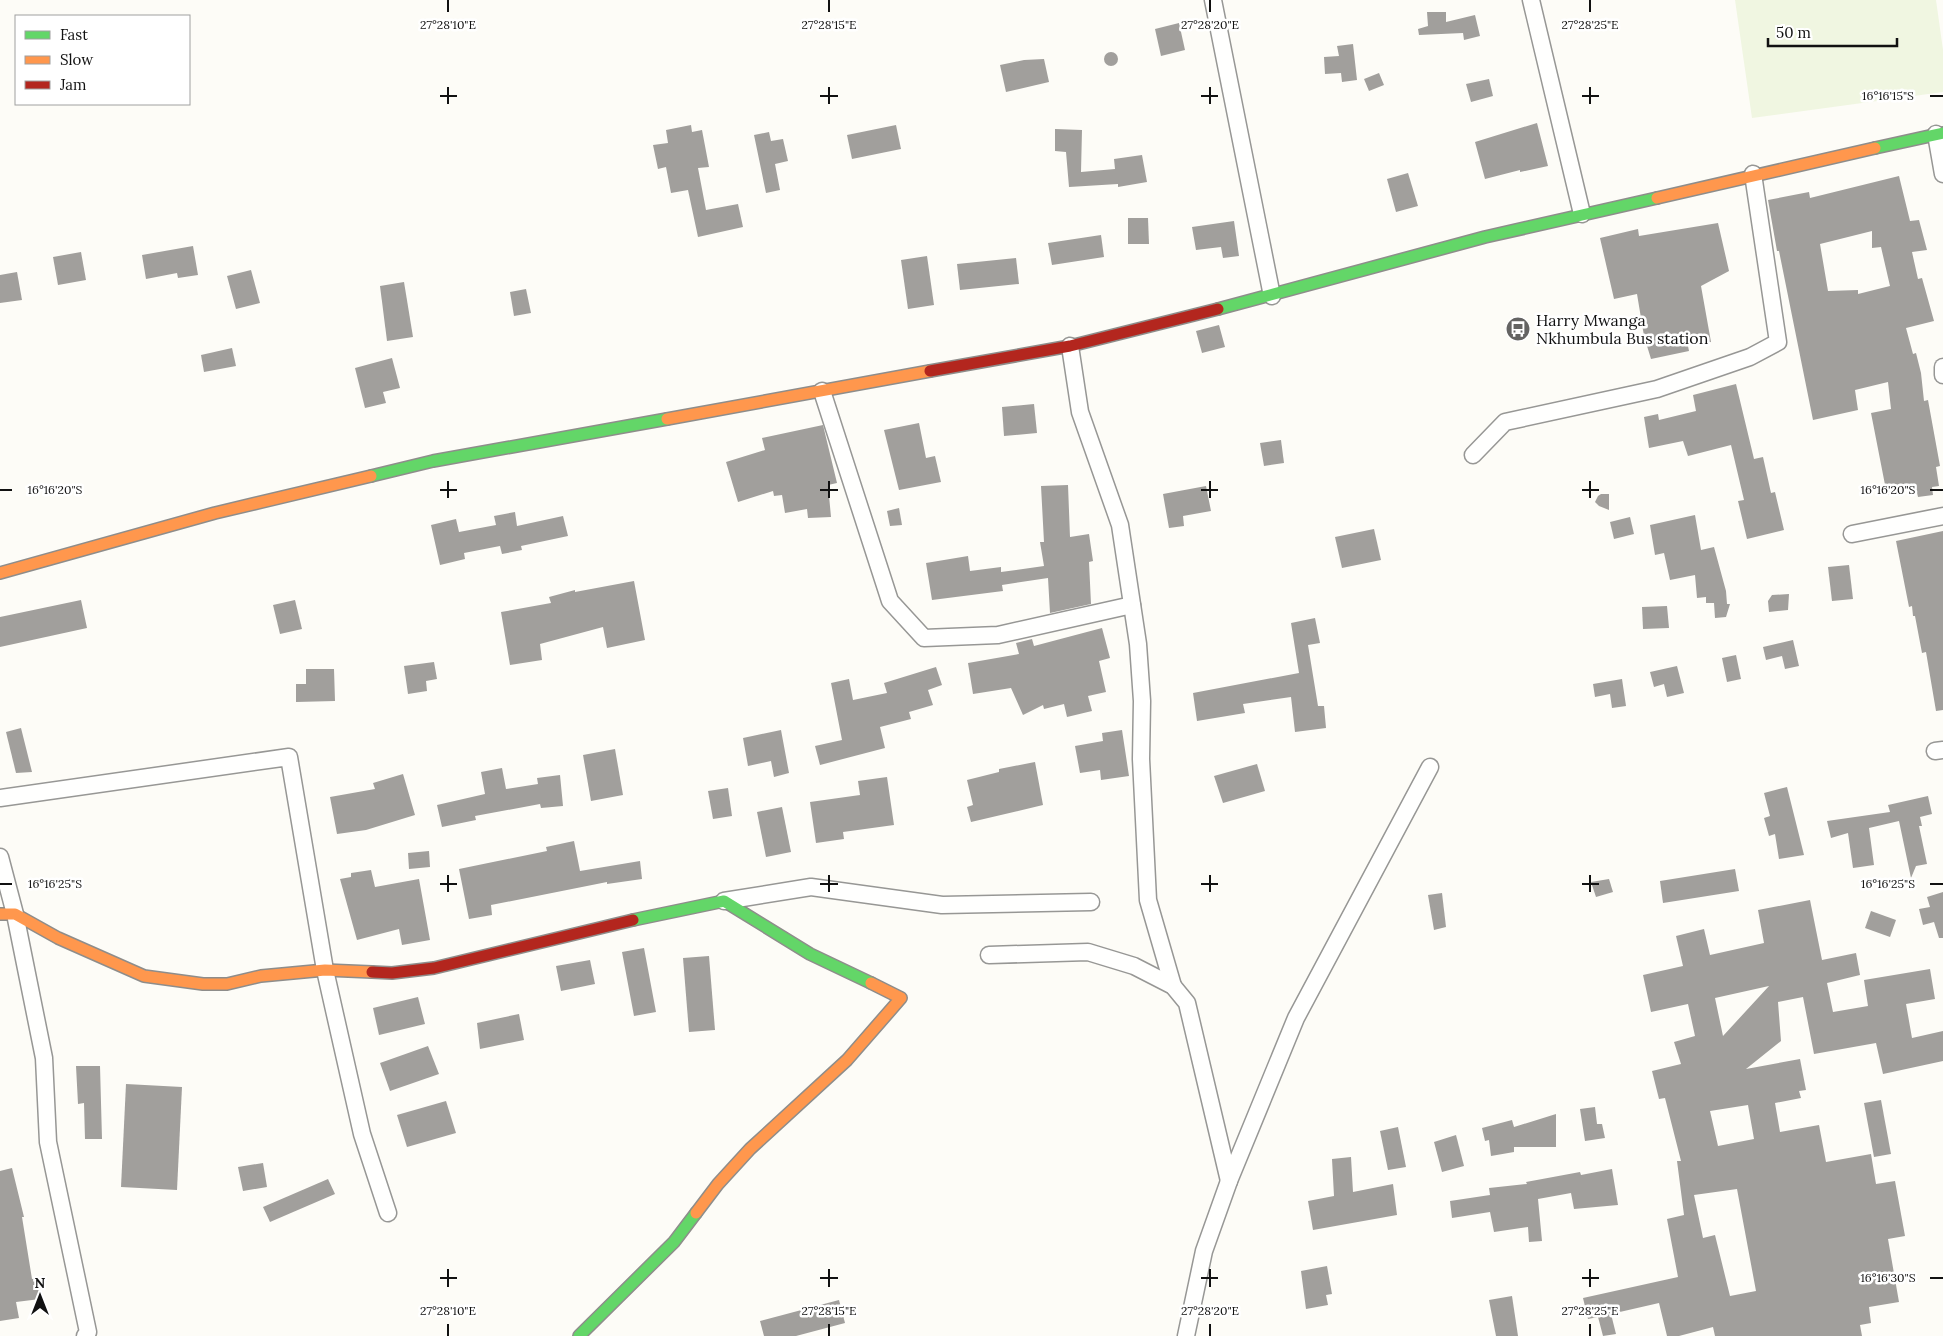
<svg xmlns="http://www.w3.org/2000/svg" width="1943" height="1336" viewBox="0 0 1943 1336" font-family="Lora,serif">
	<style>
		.pitch { fill: #f0f6e1 }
		.building { fill: #a19f9c; fill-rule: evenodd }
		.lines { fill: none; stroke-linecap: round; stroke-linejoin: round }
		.street-casing { stroke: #979795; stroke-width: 19 }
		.fast-casing { stroke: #8e8d8b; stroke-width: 14 }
		.slow-casing { stroke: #8e8d8b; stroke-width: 14 }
		.jam-casing { stroke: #8e8d8b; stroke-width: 14 }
		.street { stroke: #fffffe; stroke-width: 16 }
		.fast { stroke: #63d668; stroke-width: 11 }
		.slow { stroke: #ff974d; stroke-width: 11 }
		.jam { stroke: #b3261e; stroke-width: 11 }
		.ticks { fill: none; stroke: #111; stroke-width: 2 }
		.labels { text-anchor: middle; stroke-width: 5; stroke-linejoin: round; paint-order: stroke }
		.poi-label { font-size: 16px; fill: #111; stroke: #fff; text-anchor: start }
		.ticks-label { font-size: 12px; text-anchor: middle; fill: #111; stroke: #fff; stroke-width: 5; stroke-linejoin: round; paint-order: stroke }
	</style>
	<rect width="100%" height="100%" fill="#fdfcf7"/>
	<path class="pitch" d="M1735 0H1936L1943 50V92L1752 118Z"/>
	<g class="building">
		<path d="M1427 12H1446V22L1475 15 1480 36 1464 40 1463 33 1419 35 1418 29 1428 26Z"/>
		<path d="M1179 23 1185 50 1161 56 1155 29Z"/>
		<path d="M1353 44 1357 80 1342 82 1341 73 1325 74 1324 57 1339 56 1337 46Z"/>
		<circle cx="1111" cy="59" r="7"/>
		<path d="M1044 59 1049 82 1006 92 1000 65 1024 60Z"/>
		<path d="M1379 73 1384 85 1369 91 1364 79Z"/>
		<path d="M1489 79 1493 96 1471 102 1466 84Z"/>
		<path d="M1537 123 1548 166 1520 172V170L1485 179 1475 142Z"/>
		<path d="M691 125 692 132 702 130 709 167 698 168 706 210 738 204 743 227 698 237 688 190 671 193 666 167 658 169 653 145 668 143 666 130Z"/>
		<path d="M896 125 901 149 852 159 847 135Z"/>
		<path d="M1055 129 1082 130 1081 172 1115 169 1114 159 1142 155 1147 182 1118 187V184L1069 187 1066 152 1055 151Z"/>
		<path d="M769 132 771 141 783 139 788 161 775 164 780 190 766 193 754 135Z"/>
		<path d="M1408 173 1418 206 1396 212 1387 179Z"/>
		<path d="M1899 176 1910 221 1919 220 1927 250 1912 252 1918 279 1922 278 1934 321 1906 328 1913 354 1916 353 1921 373 1924 401 1928 400 1940 466 1936 467 1939 486 1932 487 1933 495 1918 497 1916 488 1887 495 1871 413 1891 409 1888 382 1855 390 1858 410 1813 420 1779 251H1777L1768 200 1809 192 1810 198ZM1872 231V248L1881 247 1890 286 1858 294V290L1828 291 1820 244Z"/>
		<path d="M1128 218H1148L1149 244H1128Z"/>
		<path d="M1234 221 1239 256 1223 258 1221 247 1196 250 1192 227Z"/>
		<path d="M1718 223 1729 271 1701 286 1711 342 1688 346 1689 351 1651 359 1644 336 1637 294 1614 299 1600 238 1638 229 1639 236Z"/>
		<path d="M1101 235 1104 257 1052 265 1048 243Z"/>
		<path d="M193 246 198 275 178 278 177 273 146 279 142 255Z"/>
		<path d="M81 252 86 280 58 285 53 257Z"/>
		<path d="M927 256 934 305 908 309 901 260Z"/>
		<path d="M1016 258 1019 284 960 290 957 264Z"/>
		<path d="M251 270 260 303 236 309 227 276Z"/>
		<path d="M17 272 22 300 0 303V275Z"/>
		<path d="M404 282 413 337 387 341 380 286Z"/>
		<path d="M526 289 531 313 514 316 510 292Z"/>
		<path d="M1219 325 1225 347 1202 353 1196 331Z"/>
		<path d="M232 348 236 366 204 372 201 355Z"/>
		<path d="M392 358 400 388 383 392 386 403 365 408 355 368Z"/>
		<path d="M1736 384 1754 459 1763 457 1771 493 1775 492 1784 530 1747 539 1738 501 1744 500 1731 445 1688 456 1683 441 1649 448 1644 417 1658 414 1659 420 1696 411 1693 395Z"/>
		<path d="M1034 404 1037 433 1004 436 1002 407Z"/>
		<path d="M919 423 926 458 935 456 941 482 899 490 884 430Z"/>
		<path d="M823 425 837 483 828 485 831 517 808 518 807 509 785 513 782 495 774 496 773 491 738 502 726 462 765 450 762 438Z"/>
		<path d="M1281 440 1284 463 1264 466 1260 443Z"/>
		<path d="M1068 485 1070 537 1089 534 1093 561 1089 562 1091 604 1050 613 1048 578 1002 585 1003 591 932 600 926 563 968 556 970 571 1001 567V572L1044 566 1040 542H1044L1041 486Z"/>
		<path d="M1206 486 1211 511 1183 516 1184 526 1169 528 1163 494Z"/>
		<path d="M1601 494H1609V510L1599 506 1595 502 1598 496Z"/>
		<path d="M899 508 902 525 890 526 887 511Z"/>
		<path d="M515 512 517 526 563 516 568 536 521 546 522 550 502 554 500 546 464 553 465 559 440 565 431 525 456 519 459 532 496 525 494 516Z"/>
		<path d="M1695 515 1701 550 1714 547 1726 591 1727 604H1730L1726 617 1715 618 1714 603H1706V597L1697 598 1695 575 1670 580 1664 553 1655 555 1650 525Z"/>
		<path d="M1630 517 1634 534 1614 539 1610 522Z"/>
		<path d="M1374 529 1381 560 1342 568 1335 537Z"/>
		<path d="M1943 531V710L1936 711 1926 652 1922 653 1915 616H1913L1912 606 1909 607 1896 541Z"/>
		<path d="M1849 565 1853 599 1832 601 1828 567Z"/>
		<path d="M634 581 645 640 607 648 603 627 540 644 542 660 510 665 501 612 551 603 549 597 575 590V592Z"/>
		<path d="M1789 594 1788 610 1769 612 1768 601 1772 595Z"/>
		<path d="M81 600 87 628 0 647V617Z"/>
		<path d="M295 600 302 629 280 634 273 605Z"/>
		<path d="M1667 606 1669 628 1643 629 1642 607Z"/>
		<path d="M1315 618 1320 643 1308 645 1318 706H1324L1326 728 1295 732 1291 697 1243 704 1245 713 1197 721 1193 693 1299 673 1291 623Z"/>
		<path d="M1102 628 1110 658 1099 661 1106 692 1088 696 1092 711 1067 717 1064 704 1044 709 1043 705 1023 715 1011 688 973 694 968 663 1019 654 1016 643 1032 639 1034 646Z"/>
		<path d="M1793 640 1799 666 1785 669 1782 656 1766 660 1763 647Z"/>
		<path d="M1736 655 1741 679 1727 682 1722 658Z"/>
		<path d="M434 662 437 679 426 681 427 691 408 694 404 666Z"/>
		<path d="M1677 666 1684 693 1667 697 1664 684 1654 687 1650 672Z"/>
		<path d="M936 667 942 685 928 690 933 705 909 712 911 719 880 727 885 748 820 765 815 746 842 740 831 683 849 679 853 700 887 693 884 683Z"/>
		<path d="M306 669H334L335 701 296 702V684H306Z"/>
		<path d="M1622 679 1626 706 1612 708 1610 694 1595 697 1593 684Z"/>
		<path d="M21 728 32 772 16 773 6 732Z"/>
		<path d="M781 730 789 773 774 777 771 761 748 766 743 738Z"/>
		<path d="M1122 730 1129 776 1101 780 1100 770 1080 773 1075 746 1103 741 1102 733Z"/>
		<path d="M615 749 623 795 591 801 583 755Z"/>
		<path d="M1035 762 1043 805 971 822 967 807 973 805 967 780 999 772V769Z"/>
		<path d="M1257 764 1265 791 1223 803 1214 776Z"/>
		<path d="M502 768 506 789 538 784 537 778 560 775 563 806 541 808 540 804 475 816 476 820 442 827 437 805 485 794 481 772Z"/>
		<path d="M403 774 415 815 366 830 337 834 330 797 375 789 373 783Z"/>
		<path d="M887 777 894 825 843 832 844 839 816 843 810 802 860 795 858 781Z"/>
		<path d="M1787 787 1804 855 1779 859 1775 834 1769 836 1764 818 1770 816 1764 793Z"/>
		<path d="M728 788 732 816 713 819 708 791Z"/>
		<path d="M1928 796 1932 814 1920 817 1922 826H1919L1927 864 1916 866 1911 878 1899 821 1869 828 1874 865 1853 868 1848 833 1831 838 1827 821 1890 812 1888 805Z"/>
		<path d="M782 807 791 852 766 857 757 812Z"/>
		<path d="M574 841 580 871 640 861 642 879 607 884V882L491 905 492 915 469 919 459 869 547 851 546 847Z"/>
		<path d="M429 851 430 867 409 869 408 853Z"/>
		<path d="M1735 869 1739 891 1663 903 1660 881Z"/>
		<path d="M371 870 375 887 419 879 430 940 402 945 399 929 357 940 340 879 351 877V873Z"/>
		<path d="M1609 879 1613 892 1596 897 1591 882Z"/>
		<path d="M1943 892V938H1939L1934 922 1923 925 1919 909 1930 907 1927 897Z"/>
		<path d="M1442 893 1446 927 1434 930 1428 895Z"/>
		<path d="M1810 900 1822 960 1856 953 1860 975 1827 983 1833 1012 1868 1006 1864 980 1930 969 1935 999 1906 1004 1912 1038 1943 1031V1061L1883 1074 1876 1043 1814 1054 1803 997 1778 1002 1781 1041 1746 1069 1800 1059 1806 1090 1799 1091 1801 1098 1775 1103 1780 1132 1819 1125 1826 1162 1871 1154 1876 1184 1895 1181 1905 1236 1888 1239 1899 1302 1869 1307 1871 1323 1860 1325 1862 1336H1715L1713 1327 1679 1336H1667L1659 1303 1611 1314 1616 1334 1603 1336 1598 1317 1588 1319 1583 1298 1678 1277 1667 1219 1684 1215 1677 1161H1681L1665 1098 1659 1099 1652 1071 1681 1064 1674 1042 1695 1036 1688 1004 1651 1012 1643 975 1683 966 1676 936 1704 929 1710 955 1764 943 1758 910ZM1769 986 1723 1036 1715 998ZM1748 1105 1754 1139 1718 1146 1710 1111ZM1737 1189 1756 1291 1730 1296 1715 1235 1703 1238 1694 1195Z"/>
		<path d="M1871 911 1896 920 1890 937 1865 928Z"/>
		<path d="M644 948 656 1012 634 1016 622 952Z"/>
		<path d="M709 956 715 1030 689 1032 683 958Z"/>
		<path d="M590 960 595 984 561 991 556 966Z"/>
		<path d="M418 997 425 1024 379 1035 373 1008Z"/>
		<path d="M519 1014 524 1040 480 1049 477 1023Z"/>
		<path d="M428 1046 439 1074 390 1091 380 1063Z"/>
		<path d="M76 1066H100L102 1139H85L84 1103 78 1104Z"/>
		<path d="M126 1084 182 1087 177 1190 121 1187Z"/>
		<path d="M1881 1100 1891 1154 1874 1157 1864 1103Z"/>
		<path d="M446 1101 456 1133 407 1147 397 1115Z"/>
		<path d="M1595 1107 1597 1124H1602L1605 1138 1585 1141 1580 1109Z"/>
		<path d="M1556 1114V1147H1514V1152L1491 1156 1489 1140 1485 1141 1482 1128 1512 1120 1514 1127Z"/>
		<path d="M1398 1127 1406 1167 1388 1170 1380 1131Z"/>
		<path d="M1456 1135 1464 1166 1442 1172 1434 1142Z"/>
		<path d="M1351 1157 1353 1192 1393 1184 1397 1215 1313 1230 1308 1201 1334 1196 1332 1159Z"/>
		<path d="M263 1163 267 1187 243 1191 238 1167Z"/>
		<path d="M12 1168 24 1217H22L32 1279 38 1278 40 1299 16 1302 19 1318 0 1321V1171Z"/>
		<path d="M1612 1169 1618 1205 1574 1209 1571 1193 1538 1199 1542 1241 1529 1242 1528 1227 1494 1232 1490 1212 1452 1218 1450 1201 1490 1195 1489 1188 1527 1184 1526 1182 1580 1172 1581 1175Z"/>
		<path d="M328 1179 335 1194 270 1222 263 1207Z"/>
		<path d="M1327 1266 1332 1294 1326 1295 1328 1305 1306 1309 1301 1271Z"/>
		<path d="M1512 1296 1518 1336H1496L1489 1300Z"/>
		<path d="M839 1300 845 1323 796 1336H764L760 1321Z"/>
	</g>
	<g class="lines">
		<defs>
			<g id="street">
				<path d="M1213 0 1272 296"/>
				<path d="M1531 0 1582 214"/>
				<path d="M1936 134 1943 174"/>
				<path d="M1070 346 1080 412 1120 525 1138 644 1142 701 1141 759 1148 900 1173 986"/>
				<path d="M1943 367V375"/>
				<path d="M822 391 890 601 924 638 998 635 1132 605"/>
				<path d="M1473 455 1505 422 1657 389 1750 357 1778 342 1753 174"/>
				<path d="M1852 534 1943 516"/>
				<path d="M1935 751 1943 750"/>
				<path d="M0 798 289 757 325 970 362 1134 388 1213"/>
				<path d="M0 857 15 914 44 1058 48 1142 88 1332 85 1336"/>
				<path d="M724 901 811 887 942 905 1091 902"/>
				<path d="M989 955 1088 952 1134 966 1173 986 1187 1003 1229 1181"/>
				<path d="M1186 1336 1204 1251 1229 1181 1296 1018 1430 767"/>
			</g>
			<g id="fast">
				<path d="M1875 148 1943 133"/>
				<path d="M1218 309 1485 237 1657 198"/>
				<path d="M371 476 433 461 667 419"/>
				<path d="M633 920 724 901 810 954 871 983"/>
				<path d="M579 1336 674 1242 696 1213"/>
			</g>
			<g id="slow">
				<path d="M1657 198 1875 148"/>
				<path d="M667 419 930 371"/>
				<path d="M0 573 215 513 371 476"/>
				<path d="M0 914H15L58 938 144 976 203 984H227L261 976 325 970 372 972"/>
				<path d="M696 1213 718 1184 750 1149 847 1060 901 998 871 983"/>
			</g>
			<g id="jam">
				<path d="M930 371 1070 346 1218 309"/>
				<path d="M372 972 392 973 434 968 633 920"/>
			</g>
		</defs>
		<use href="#street" class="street-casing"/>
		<use href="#fast" class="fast-casing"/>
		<use href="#slow" class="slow-casing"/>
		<use href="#jam" class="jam-casing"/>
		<use href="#street" class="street"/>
		<use href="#fast" class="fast"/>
		<use href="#slow" class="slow"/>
		<use href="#jam" class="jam"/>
	</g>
	<path class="ticks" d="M448 0V12M829 0V12M1210 0V12M1590 0V12M448 87V104M829 87V104M1210 87V104M1590 87V104M440 96H457M820 96H838M1201 96H1218M1582 96H1599M1930 96H1943M448 481V498M829 481V498M1210 481V498M1590 481V498M0 490H12M440 490H457M820 490H838M1201 490H1218M1582 490H1599M1930 490H1943M448 875V892M829 875V892M1210 875V892M1590 875V892M0 884H12M440 884H457M820 884H838M1201 884H1218M1582 884H1599M1930 884H1943M448 1269V1287M829 1269V1287M1210 1269V1287M1590 1269V1287M440 1278H457M820 1278H838M1201 1278H1218M1582 1278H1599M1930 1278H1943M448 1324V1336M829 1324V1336M1210 1324V1336M1590 1324V1336"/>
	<defs>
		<symbol id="bus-disc" viewBox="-11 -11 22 22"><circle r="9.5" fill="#646362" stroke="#fff"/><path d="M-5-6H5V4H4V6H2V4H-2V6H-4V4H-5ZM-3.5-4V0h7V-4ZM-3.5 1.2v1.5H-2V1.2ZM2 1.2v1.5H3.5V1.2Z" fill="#fff"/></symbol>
	</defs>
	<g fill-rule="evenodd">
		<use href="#bus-disc" x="1504" y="315" width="28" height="28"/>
	</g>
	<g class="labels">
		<g class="poi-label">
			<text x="1536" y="326">Harry Mwanga<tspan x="1536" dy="18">Nkhumbula Bus station</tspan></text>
		</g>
	</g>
	<g class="ticks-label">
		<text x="448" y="29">27°28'10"E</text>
		<text x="829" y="29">27°28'15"E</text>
		<text x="1210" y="29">27°28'20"E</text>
		<text x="1590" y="29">27°28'25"E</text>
		<text x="1888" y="100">16°16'15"S</text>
		<text x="55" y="494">16°16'20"S</text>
		<text x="1888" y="494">16°16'20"S</text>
		<text x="55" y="888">16°16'25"S</text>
		<text x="1888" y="888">16°16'25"S</text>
		<text x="1888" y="1282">16°16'30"S</text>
		<text x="448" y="1315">27°28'10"E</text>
		<text x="829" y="1315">27°28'15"E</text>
		<text x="1210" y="1315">27°28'20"E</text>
		<text x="1590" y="1315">27°28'25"E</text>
	</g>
	<rect x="15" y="15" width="175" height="90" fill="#ffffff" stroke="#a0a0a0"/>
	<rect x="25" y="31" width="25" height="8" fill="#63d668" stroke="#a0a0a0"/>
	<text x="60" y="40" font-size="15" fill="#111111">Fast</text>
	<rect x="25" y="56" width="25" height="8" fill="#ff974d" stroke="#a0a0a0"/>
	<text x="60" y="65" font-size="15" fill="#111111">Slow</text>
	<rect x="25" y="81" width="25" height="8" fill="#b3261e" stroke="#a0a0a0"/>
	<text x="60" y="90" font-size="15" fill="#111111">Jam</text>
	<g transform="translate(40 1296)" stroke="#ffffff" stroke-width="4" paint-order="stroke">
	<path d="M0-4L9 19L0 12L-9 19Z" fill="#111111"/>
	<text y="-8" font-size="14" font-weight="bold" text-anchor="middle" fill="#111111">N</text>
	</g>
	<path d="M1768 38v8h129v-8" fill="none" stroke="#111111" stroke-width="2.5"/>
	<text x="1776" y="38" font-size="15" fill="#111111" stroke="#ffffff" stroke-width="4" paint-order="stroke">50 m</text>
</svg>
